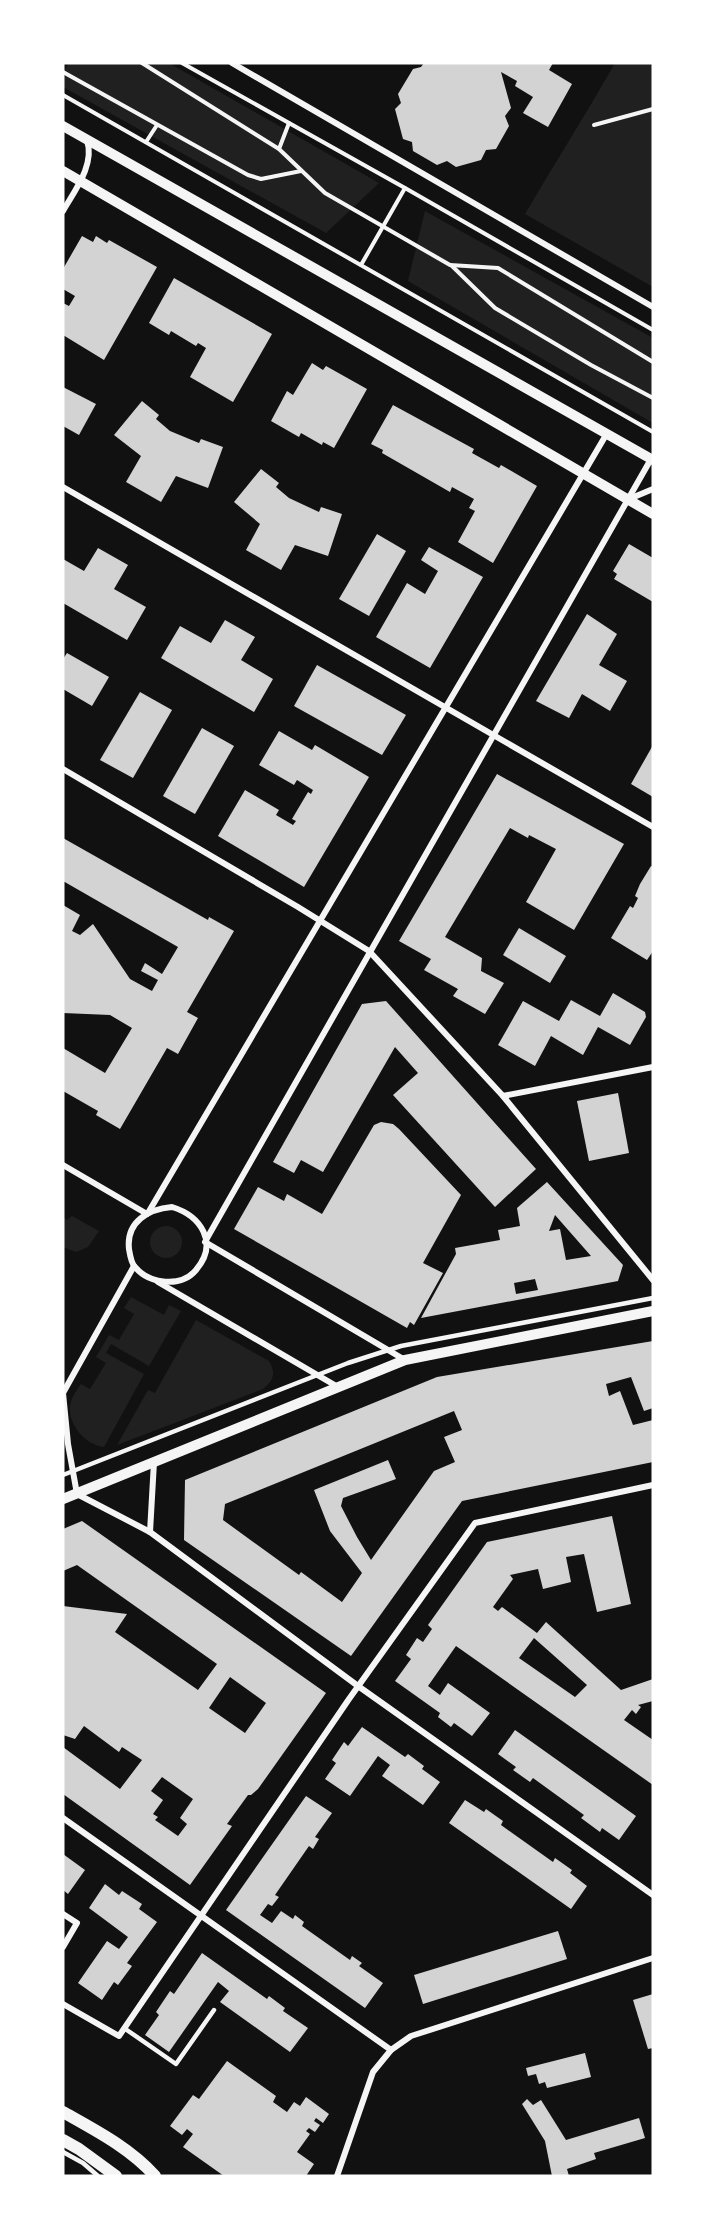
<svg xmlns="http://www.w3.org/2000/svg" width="716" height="2239" viewBox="0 0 716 2239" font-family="'Space Grotesk',sans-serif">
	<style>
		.green { fill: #202020 }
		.building { fill: #d3d3d3; fill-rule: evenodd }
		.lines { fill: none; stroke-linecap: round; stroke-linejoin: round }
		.path { stroke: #f5f5f5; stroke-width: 4 }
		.service { stroke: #f5f5f5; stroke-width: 4.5 }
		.minor { stroke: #f5f5f5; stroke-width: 6 }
		.tertiary { stroke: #f5f5f5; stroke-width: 10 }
		.secondary { stroke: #f5f5f5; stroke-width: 12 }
	</style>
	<rect width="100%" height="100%" fill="#111"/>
	<g class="green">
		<path d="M69 63H169L379 183 326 233 63 87V73Z"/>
		<path d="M615 63H653V287L525 214C555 163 586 114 615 63Z"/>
		<path d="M425 211 653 338V423L408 281Z"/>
		<path d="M72 1216 99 1231 88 1247 76 1252 63 1247V1217L67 1220Z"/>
		<circle cx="166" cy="1242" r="16"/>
		<path d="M131 1297 164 1315 169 1305 181 1311 149 1366 111 1344 106 1353 144 1374 104 1447C86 1445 68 1425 70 1406 71 1398 76 1391 81 1384L90 1389 106 1363 96 1357 109 1335 119 1340 134 1314 124 1308Z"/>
		<path d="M196 1320 269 1361C276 1373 274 1380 263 1389L117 1445 148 1390 155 1393Z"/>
	</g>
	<g class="building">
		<path d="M424 63H553L549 70 572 84 548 127 523 113 533 97 515 86 517 81 501 72 511 108 505 116 509 126 496 149 486 150 481 160 456 167 447 161 437 165 413 151 412 142 403 139 395 109 401 103 398 94 413 69 421 67Z"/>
		<path d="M82 236 93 242 96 236 107 243 109 240 157 267 104 360 63 335V303L69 306 75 296 63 289V269Z"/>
		<path d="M174 278 272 334 233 402 190 377 206 348 198 343 196 346 171 331 169 335 149 323Z"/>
		<path d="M312 363 323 370 326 366 367 389 334 448 323 442 322 445 301 433 299 437 271 421 287 391 293 395Z"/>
		<path d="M63 387 96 404 79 435 63 426Z"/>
		<path d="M142 401 159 415 156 419 170 431 199 443 201 439 223 447 208 488 176 476 161 502 126 482 141 456 114 435Z"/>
		<path d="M393 405 474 449 472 453 499 468 501 465 537 486 493 563 458 542 475 511 469 508 474 499 452 487 450 492 382 453 383 450 371 444Z"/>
		<path d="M261 469 279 483 276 487 289 498 319 512 321 507 342 514 328 556 295 545 281 570 246 550 260 524 234 502Z"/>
		<path d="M377 534 406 551 369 616 339 599Z"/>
		<path d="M629 544 653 558V602L614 579 617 574 613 571Z"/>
		<path d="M429 547 483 577 430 668 376 637 407 583 425 594 438 571 421 560Z"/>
		<path d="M98 548 128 565 114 589 146 607 127 640 63 603V559L84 571Z"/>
		<path d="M587 614 617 634 599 665 627 681 610 711 582 694 569 718 536 701Z"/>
		<path d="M225 620 255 637 241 660 273 679 254 712 161 658 180 626 211 643Z"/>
		<path d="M67 653 109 677 92 706 63 689V659Z"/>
		<path d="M317 665 406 715 382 755 294 706Z"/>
		<path d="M140 692 172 710 133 778 100 760Z"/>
		<path d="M202 728 234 746 195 814 163 796Z"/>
		<path d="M279 731 312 750 315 745 369 777 304 887 218 836 245 790 279 810 276 815 293 825 296 821 292 819 308 792 311 794 313 790 297 780 294 785 259 765Z"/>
		<path d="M653 745V797L631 784Z"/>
		<path d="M497 774 624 844 574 930 526 902 556 849 529 835 528 838 510 828 445 937 482 958 481 971 504 983 485 1014 453 996 458 989 424 970 431 959 399 941Z"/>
		<path d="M63 838 208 920 209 917 234 931 187 1012 198 1018 178 1054 167 1048 120 1129 96 1115 98 1111 63 1091V1048L105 1073 132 1028 110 1015 63 1013V905L80 915 72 931 80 935 93 924 130 979 152 991 158 980 141 971 145 963 162 974 178 947 63 881Z"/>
		<path d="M651 866 653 867V951L647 960 611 938 630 906 633 908 638 898 635 896 640 884Z"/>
		<path d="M519 928 566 956 550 983 503 955Z"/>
		<path d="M613 993 645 1012 646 1017 630 1045 598 1027 583 1055 551 1036 535 1066 498 1045 523 1001 559 1021 571 1000 600 1016Z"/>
		<path d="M386 1001 536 1169 495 1207 393 1095 418 1073 395 1047 323 1172 301 1160 294 1173 273 1162 362 1004Z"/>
		<path d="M618 1093 629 1153 589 1161 577 1101Z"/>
		<path d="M381 1122 393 1124 399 1129 461 1195 423 1263 443 1273 414 1325 410 1322 407 1328 234 1229 258 1187 284 1201 287 1194 322 1214 374 1125Z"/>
		<path d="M547 1182 623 1265 618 1281 421 1318 456 1254 455 1248 500 1240 498 1230 520 1226 517 1208ZM555 1215 591 1256 566 1260 560 1229 549 1231ZM535 1279 538 1290 516 1294 514 1283Z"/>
		<path d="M653 1341V1408L644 1411 631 1377 606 1384 609 1396 620 1391 633 1425 653 1420V1462L462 1501 351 1656 184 1540 185 1480 437 1377ZM454 1411 462 1430 444 1437 455 1462 434 1471 371 1560 357 1537 341 1506 343 1498 396 1479 388 1460 314 1490 330 1531 362 1573 342 1602 301 1572 299 1575 223 1520 225 1504Z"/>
		<path d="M612 1516 631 1604 597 1612 584 1554 566 1557 571 1582 543 1589 538 1569 510 1575 513 1579 493 1607 498 1611 502 1607 537 1633 546 1622 621 1690 653 1679V1701L638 1705 641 1707 636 1714 632 1710 624 1720 653 1740V1785L456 1646 428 1686 440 1695 448 1683 490 1713 472 1736 454 1723 451 1727 438 1717 440 1713 395 1681 411 1659 406 1655 417 1638 423 1642 432 1629 428 1625 487 1542ZM534 1638 587 1685 575 1697 519 1658Z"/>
		<path d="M82 1521 326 1693 258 1789 251 1795H248L227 1824 232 1826 190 1885 63 1794V1747L120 1789 142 1760 122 1747 119 1752 84 1726 75 1739 63 1735V1606L127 1614 115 1632 198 1690 217 1664 77 1565 63 1571V1529ZM230 1677 266 1703 245 1733 209 1708ZM162 1777 193 1799 180 1818 187 1824 178 1836 155 1820 158 1817 153 1814 163 1800 151 1791Z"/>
		<path d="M362 1727 405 1757 408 1754 424 1766 422 1769 440 1782 423 1805 382 1776 390 1765 378 1756 350 1796 325 1779 336 1763 332 1760 344 1742 348 1746Z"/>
		<path d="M515 1730 636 1816 619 1840 602 1828 600 1832 581 1818 584 1815 533 1778 530 1782 513 1770 516 1767 498 1754Z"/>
		<path d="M306 1796 332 1813 315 1837 319 1839 313 1849 309 1846 275 1895 279 1897 272 1906 268 1904 260 1915 272 1923 281 1911 293 1919 295 1915 304 1922 302 1926 350 1960 352 1956 362 1963 359 1966 383 1983 365 2008 226 1910Z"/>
		<path d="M465 1800 484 1812 486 1809 503 1821 501 1825 553 1862 555 1858 572 1870 570 1873 587 1886 571 1909 449 1823Z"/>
		<path d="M63 1854 85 1870 68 1894 63 1890Z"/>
		<path d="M105 1884 119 1895 122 1891 142 1904 139 1909 157 1922 127 1963 132 1966 118 1985 114 1982 102 2000 78 1983 107 1941 119 1949 128 1937 89 1908Z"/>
		<path d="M558 1931 567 1959 423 2004 414 1975Z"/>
		<path d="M202 1953 267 1999 269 1996 285 2008 283 2011 308 2028 290 2052 220 2002 229 1991 218 1982 169 2052 145 2035 159 2015 156 2012 170 1991 174 1994Z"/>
		<path d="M653 1994V2048L648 2049 633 2000Z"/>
		<path d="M585 2053 591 2077 547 2088 545 2082 539 2084 536 2074 528 2076 526 2068Z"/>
		<path d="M227 2061 276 2096 273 2102 287 2112 294 2102 300 2106 306 2097 329 2114 323 2123 316 2118 314 2121 320 2125 315 2132 309 2128 306 2131 310 2134 297 2152 314 2164 306 2176H224L183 2147 193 2134 187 2129 182 2135 170 2126 193 2095 199 2099Z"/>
		<path d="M527 2099 533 2105 541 2100 566 2140 639 2118 645 2138 594 2153 596 2159 567 2169 569 2176H552L545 2141 522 2104Z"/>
	</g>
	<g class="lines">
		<g class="path">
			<path d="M142 63 279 149 325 193 450 265 498 268 653 362"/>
			<path d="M182 63 405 188 653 330"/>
			<path d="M63 72 248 175 261 179 301 171"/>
			<path d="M63 95 653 432"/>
			<path d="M594 125 653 109"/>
			<path d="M146 142 157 125"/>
			<path d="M279 149 289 123"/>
			<path d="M361 265 405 188"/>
			<path d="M451 265 495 308 591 365 653 398"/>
		</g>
		<g class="service">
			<path d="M63 1475 348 1363 401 1346 653 1298"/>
			<path d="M124 2028 176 2064 214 2010"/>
			<path d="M63 2152 83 2163 98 2176"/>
		</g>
		<g class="minor">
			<path d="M232 63 653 307"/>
			<path d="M63 211C75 190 95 165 87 140"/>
			<path d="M63 487 653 827"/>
			<path d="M629 499 653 489"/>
			<path d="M63 769 298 907 369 951 503 1096 653 1280"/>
			<path d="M503 1096 653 1067"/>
			<path d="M63 1165 147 1214"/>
			<path d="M172 1207C201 1216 219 1243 196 1270 181 1288 149 1284 135 1267 131 1263 130 1255 129 1249 126 1222 148 1209 172 1207Z"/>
			<path d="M148 1213 606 435"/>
			<path d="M206 1240 651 459"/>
			<path d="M205 1242 405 1360"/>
			<path d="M158 1282 338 1387"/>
			<path d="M63 1393 68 1444 77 1494 150 1532 358 1686 653 1895"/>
			<path d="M63 1393 134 1266"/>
			<path d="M150 1532 154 1462"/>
			<path d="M63 1818 391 2050"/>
			<path d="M63 1914 77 1923 63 1947"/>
			<path d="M63 2004 119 2036 349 1699 475 1523 653 1485"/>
			<path d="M337 2176 373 2072 391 2050 411 2036 653 1958"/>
		</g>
		<g class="tertiary">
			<path d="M63 126 653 460"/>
			<path d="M63 171 653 514"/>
			<path d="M63 1499 405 1360 653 1311"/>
		</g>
		<g class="secondary">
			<path d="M63 2112C95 2130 130 2148 155 2176"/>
			<path d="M63 2140 79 2149 116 2176"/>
		</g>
	</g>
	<rect width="716" height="2239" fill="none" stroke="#ffffff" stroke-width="129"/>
</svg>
